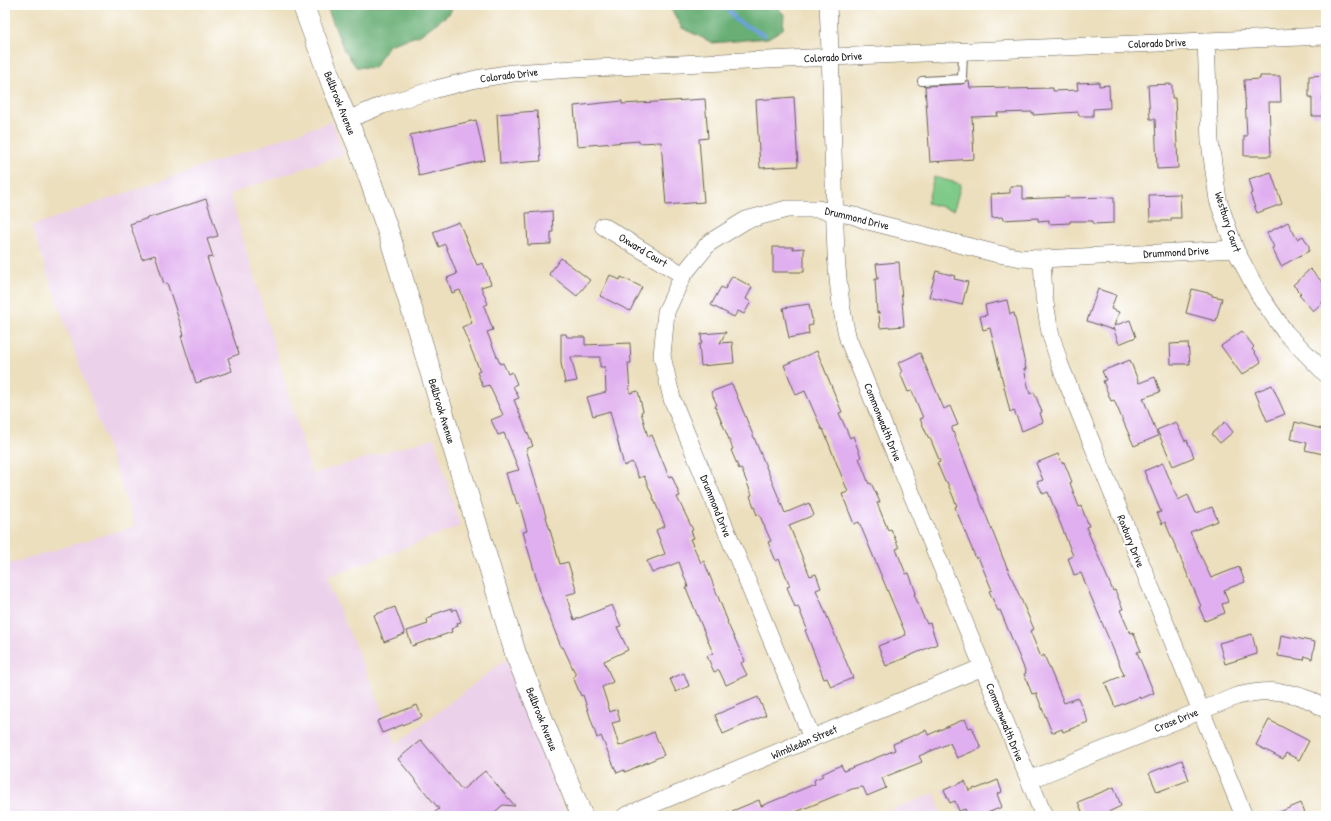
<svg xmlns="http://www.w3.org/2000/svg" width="1331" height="821" viewBox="0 0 1331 821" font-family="'Patrick Hand',sans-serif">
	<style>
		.built { fill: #ecd1ea }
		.green { fill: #7fca88; stroke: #4e7352 }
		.forest { fill: #67ae74; stroke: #426548 }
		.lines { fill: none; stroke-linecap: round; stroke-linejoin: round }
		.stream { stroke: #6ba1d8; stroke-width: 4.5 }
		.building { fill: #e0afef }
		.service-casing { stroke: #656054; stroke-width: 10 }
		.minor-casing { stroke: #656054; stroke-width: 18 }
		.tertiary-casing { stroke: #656054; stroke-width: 22 }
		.service { stroke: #fff; stroke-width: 8 }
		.minor { stroke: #fff; stroke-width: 17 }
		.tertiary { stroke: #fff; stroke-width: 21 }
		.labels { text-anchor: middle; stroke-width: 3.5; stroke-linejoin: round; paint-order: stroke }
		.street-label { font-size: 11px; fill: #1c1c1c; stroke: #fff }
	</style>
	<rect width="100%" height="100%" fill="#fff"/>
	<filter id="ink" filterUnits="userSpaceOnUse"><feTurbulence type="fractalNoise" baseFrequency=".025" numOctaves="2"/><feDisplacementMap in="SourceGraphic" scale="8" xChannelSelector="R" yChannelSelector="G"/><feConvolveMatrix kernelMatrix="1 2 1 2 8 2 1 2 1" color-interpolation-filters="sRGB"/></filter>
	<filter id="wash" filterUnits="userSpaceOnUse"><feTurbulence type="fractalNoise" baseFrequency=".012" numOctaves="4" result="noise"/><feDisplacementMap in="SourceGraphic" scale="16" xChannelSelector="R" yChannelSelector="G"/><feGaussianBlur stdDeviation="0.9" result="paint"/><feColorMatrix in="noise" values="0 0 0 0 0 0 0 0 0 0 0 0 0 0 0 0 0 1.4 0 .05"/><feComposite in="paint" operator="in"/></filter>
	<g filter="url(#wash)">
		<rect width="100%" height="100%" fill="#ecdfbd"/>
		<g class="built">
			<path d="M332 121 344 154 230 194 312 474 434 438 460 526 326 578 397 744 506 659 566 816H5V565L135 526 31 226Z"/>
			<path d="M935 793 942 816H877L909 803Z"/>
		</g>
		<path class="green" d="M934 177 961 184 954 210 927 203Z"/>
		<g class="forest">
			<path d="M326 5H453L450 13 420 35 389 45 374 68 356 67 344 50Z"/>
			<path d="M669 5H774L784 14 783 29 768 38 713 43 682 28Z"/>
		</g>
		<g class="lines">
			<path class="stream" d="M725 5 737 21 764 35"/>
		</g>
		<g id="blocks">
			<g class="building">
				<path d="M1326 75V96H1323V116H1312V97H1309V76Z"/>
				<path d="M1260 76H1280L1281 102H1269L1271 156H1244V136H1247L1244 80 1260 79Z"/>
				<path d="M967 81H969L970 88 1009 87V89L1053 88V91L1078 90 1077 83 1099 82V86L1109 85 1110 108 1093 109V116H1079L1078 112 1033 115V112L997 113 998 116 972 117 974 159 930 162 925 86 962 84Z"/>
				<path d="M1172 84V98H1175L1178 168 1157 169 1155 119H1150L1148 85Z"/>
				<path d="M794 97 798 166 760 168 756 100Z"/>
				<path d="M705 99 708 138 699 139 704 202 666 205 661 142 639 143V141L577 146 574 106 622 101V104Z"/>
				<path d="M537 111 541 161 500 164 497 114Z"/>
				<path d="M476 120 485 160 419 176 410 135Z"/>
				<path d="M1271 172 1282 204 1257 213 1250 194 1253 193 1249 179Z"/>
				<path d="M1010 186H1023V199L1069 197V198L1114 197V223L1093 224V221H1070V223L1049 224V220L1038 221V218L1003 220 1002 217 992 218 991 194 1010 193Z"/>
				<path d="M1180 194 1181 218H1171V221H1150L1149 195Z"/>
				<path d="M206 199 218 236 207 239 213 257 207 258 239 354 228 358 232 371 196 383 181 336 184 335 167 283 164 284 155 255 142 259 130 224Z"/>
				<path d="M552 211 553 232H551V244L528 245 526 213Z"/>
				<path d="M459 222 477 265 483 263 491 284 481 287 488 304 484 306 493 330 487 332 500 364 503 363 508 374 512 372 517 384 513 386 519 398 514 400 533 446 526 449 560 564 568 562 577 592 566 595 574 620 612 605 621 626 617 627 628 650 604 661 613 682 602 687 610 712 617 709 620 721 612 723 619 746 654 732 664 755 625 772 624 770 617 773 601 736 597 738 583 695 581 696 573 677 576 675 563 647H561L542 598 523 532 527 531 519 503 517 504 514 494H512L506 473 519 470 504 433 498 435 491 420 503 415 489 385 483 387 477 372 480 371 462 327 472 323 460 290 452 293 447 278 457 274 445 244 439 247 433 232Z"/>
				<path d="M1288 222 1297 239 1303 236 1309 246V251L1281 266 1272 248 1274 247 1267 233Z"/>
				<path d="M773 247H793V249L804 248V272H773Z"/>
				<path d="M561 258 590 280 577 296 549 274Z"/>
				<path d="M899 262 904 326 880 328 879 312 877 313 875 279H878L876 264Z"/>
				<path d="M1310 269 1326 286V299L1313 311 1299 295 1301 293 1293 285Z"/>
				<path d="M936 271 955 276 954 279 968 282 962 305 929 297Z"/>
				<path d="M610 275 620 280 621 277 642 287 630 311 600 296Z"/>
				<path d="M732 276 752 287 746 299 751 302 744 314 738 311 734 317 711 305 721 287 725 289Z"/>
				<path d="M1098 289 1116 295 1111 309 1119 312 1114 326 1130 320 1136 337 1119 344 1113 328V330L1087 321Z"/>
				<path d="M1192 289 1212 294V296L1222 298 1216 321 1186 313Z"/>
				<path d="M1007 300 1010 314 1014 313 1026 369H1024L1030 394 1034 392 1042 412 1040 413 1043 422 1022 431 1014 410 1010 412 990 328 983 330 980 316 987 315 985 305Z"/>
				<path d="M809 304 813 325 808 326 809 334 789 338 783 308Z"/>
				<path d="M1242 331 1254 347 1252 349 1261 362 1242 375 1221 346Z"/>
				<path d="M726 332 720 343 732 342 734 363 701 366 699 344H702L701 334Z"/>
				<path d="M561 334H566L567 337H585V345L630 343 631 363H628L630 393 638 391 643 411 641 412 648 437 652 435 669 477 672 476 680 496 677 497 693 530 691 531 694 538 690 539 701 563 704 561 728 622H727L745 661 741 663 747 675 726 685 719 670 714 672 707 656 713 653 686 588 688 587 679 562 652 573 647 561 665 554 656 530 665 526 644 476 639 478 632 462 624 466 610 411 593 416 587 397 606 392 605 367H600V357H571L577 381 565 383 561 363Z"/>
				<path d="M1188 343 1190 364H1171L1170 344Z"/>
				<path d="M817 351 842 412 839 413 850 438 853 436 861 457 859 458 869 484 871 483 880 502 877 503 888 530 891 529 899 548 896 549 906 574 909 573 916 593 914 594 923 616 927 624 930 623 937 644 886 666 878 646 906 635 859 522 854 524 842 494 848 492 823 429 822 430 805 391 796 395 784 365Z"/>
				<path d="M920 353 944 409 950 406 958 425 952 427V429L1003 558 1034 629 1030 631 1041 657 1044 655 1064 703 1078 698 1088 722 1063 732 1062 729 1052 733 1036 693 1032 694 1024 674 1026 673 1000 610 998 611 989 591 992 590 978 557 976 559 955 507 957 506 947 482H945L937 463 940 462 930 438 929 439 920 419 923 418 912 391 908 392 900 373 902 372 898 363Z"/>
				<path d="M1130 360 1139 383 1155 377 1160 392 1143 398 1158 436 1134 446 1114 400 1111 401 1103 381 1106 380 1102 371Z"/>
				<path d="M732 384 785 513 809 503 814 515 789 525 810 576 816 574 821 588 816 590 853 678 831 687 827 678 824 679 805 630 807 629 798 606 795 607 787 587 790 586 779 559 776 561 768 542 771 541 759 514 757 515 750 496 752 495 741 468 739 469 731 450 733 449 715 406 717 405 711 392Z"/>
				<path d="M1272 385 1285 414 1267 421 1255 392Z"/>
				<path d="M1176 422 1185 441 1187 440 1194 457 1173 466 1157 430Z"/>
				<path d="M1225 422 1233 432 1220 443 1212 434Z"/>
				<path d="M1295 422 1326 430V443L1323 454 1305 450 1307 443 1291 439Z"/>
				<path d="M1058 454 1062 463 1064 462 1072 482 1070 483 1079 507 1081 506 1089 526 1086 527 1113 591 1115 590 1123 609 1120 610 1130 633 1133 632 1141 651 1137 652 1154 693 1140 699V697L1115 707 1105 683 1124 675 1081 573 1074 575 1068 558 1073 556 1048 492 1043 494 1037 482 1043 480 1036 463Z"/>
				<path d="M1163 463 1178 500 1188 495 1196 513 1212 507 1218 521 1190 532 1211 578 1239 567 1245 582 1224 590 1228 602 1222 604 1225 613 1205 621 1199 607 1201 606 1165 522 1162 524 1157 513 1161 512 1144 471Z"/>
				<path d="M395 607 405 634 384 642 374 615Z"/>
				<path d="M452 608V611L456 609 461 622 457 623 458 626 451 629 452 632 412 646 407 631 428 624 427 619 433 617 432 615Z"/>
				<path d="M1252 634 1257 654 1225 664 1219 643Z"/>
				<path d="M1281 635 1315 642 1312 659 1305 656 1304 660 1278 656Z"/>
				<path d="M684 673 689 686 676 692 670 679Z"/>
				<path d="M758 697 766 715 723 734 715 715Z"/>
				<path d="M417 705 422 717 382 733 377 721Z"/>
				<path d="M965 719 969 728 972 727 981 748 957 758 950 743 919 756 922 762 882 778 886 788 867 796 863 787 852 789 796 812 797 816H720L759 800 761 806 815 784 814 780 823 776 822 774 841 765 844 771 895 750 893 744 926 730 928 735Z"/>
				<path d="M1269 720 1309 741 1299 760 1286 753 1283 759 1256 745Z"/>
				<path d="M421 740 462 790 485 771 515 806 503 805 490 816H430L439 809 398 759Z"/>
				<path d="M1182 760 1189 780 1157 792 1149 773Z"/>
				<path d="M998 780 1002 792 997 794 1002 807 980 816H968L965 809 959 811 955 801 950 803 944 790 965 781 969 791 975 788 976 789Z"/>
				<path d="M1114 787 1121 806 1100 816H1084L1078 802Z"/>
				<path d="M1301 803 1306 816H1270Z"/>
			</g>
		</g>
	</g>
	<g filter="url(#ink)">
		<use href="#blocks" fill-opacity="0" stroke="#656054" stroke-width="1"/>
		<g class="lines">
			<defs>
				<path id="service" d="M922 81 962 79 963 51"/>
				<g id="minor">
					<path d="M828 5C831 64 832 123 834 182 835 234 835 288 848 339L1044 816"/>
					<path d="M1206 41 1210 142 1218 200 1235 249 1260 296 1285 332 1326 374"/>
					<path d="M347 120 383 105 436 89 476 79 513 73 573 69 831 57 1326 36"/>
					<path d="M603 226 683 275"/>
					<path d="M1042 259 1044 297 1050 332 1060 365 1244 816"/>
					<path d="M812 738 672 399 662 356 666 312 683 275 709 243 746 220 787 209H818L855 216 868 221 998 254 1021 258 1042 259 1235 249"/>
					<path d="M1029 780 1237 696C1261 690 1283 689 1307 699 1314 701 1320 706 1326 710"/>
					<path d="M625 816 983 667"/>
				</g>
				<path id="tertiary" d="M303 5 334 89 360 151 389 234 516 655 582 816"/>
			</defs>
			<use href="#service" class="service-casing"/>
			<use href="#minor" class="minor-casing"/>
			<use href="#tertiary" class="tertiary-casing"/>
			<use href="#service" class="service"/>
			<use href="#minor" class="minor"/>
			<use href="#tertiary" class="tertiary"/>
		</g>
	</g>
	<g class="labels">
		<g class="street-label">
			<text transform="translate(1157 43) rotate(-2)" y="4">Colorado Drive</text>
			<text transform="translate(833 57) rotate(-3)" y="4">Colorado Drive</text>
			<text transform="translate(509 75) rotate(-7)" y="4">Colorado Drive</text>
			<text transform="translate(340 103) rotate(68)" y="4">Bellbrook Avenue</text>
			<text transform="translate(857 218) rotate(14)" y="4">Drummond Drive</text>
			<text transform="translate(1228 222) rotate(72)" y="4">Westbury Court</text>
			<text transform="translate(643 250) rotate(31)" y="4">Oxward Court</text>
			<text transform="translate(1176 252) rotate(-3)" y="4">Drummond Drive</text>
			<text transform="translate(442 411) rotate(73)" y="4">Bellbrook Avenue</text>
			<text transform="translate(883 422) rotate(68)" y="4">Commonwealth Drive</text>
			<text transform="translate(716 506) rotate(68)" y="4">Drummond Drive</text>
			<text transform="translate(1131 541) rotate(68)" y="4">Roxbury Drive</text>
			<text transform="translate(542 719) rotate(68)" y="4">Bellbrook Avenue</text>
			<text transform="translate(1176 720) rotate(-22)" y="4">Crase Drive</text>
			<text transform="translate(1005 722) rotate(68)" y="4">Commonwealth Drive</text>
			<text transform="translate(804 742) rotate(-23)" y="4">Wimbledon Street</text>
		</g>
	</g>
	<rect width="1331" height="821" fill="none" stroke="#fff" stroke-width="20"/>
</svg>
